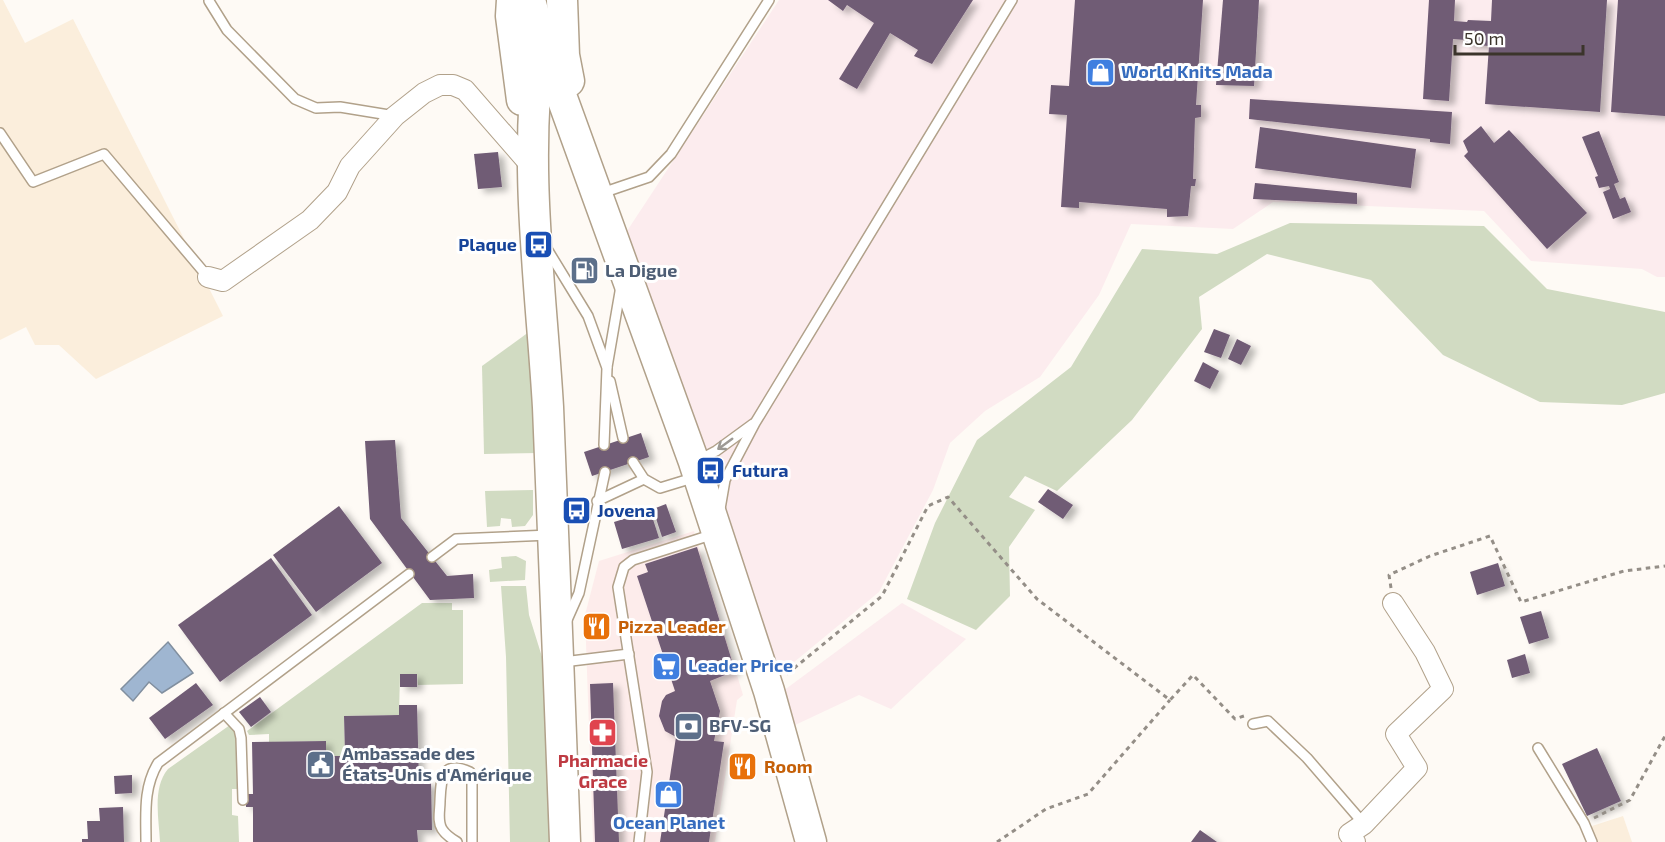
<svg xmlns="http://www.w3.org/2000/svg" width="1665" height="842" viewBox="0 0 1665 842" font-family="'Exo 2',sans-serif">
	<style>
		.commercial { fill: #fdeceb }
		.industrial { fill: #fcecee }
		.built { fill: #fbeedc }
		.green { fill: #d1dbc2 }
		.water { fill: #9fb6d1; stroke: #818f9f; stroke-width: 1.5 }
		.building { fill: #705b75; filter: url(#shadow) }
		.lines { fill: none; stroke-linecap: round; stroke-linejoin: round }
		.lane-casing { stroke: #b1a18a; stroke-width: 12 }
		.street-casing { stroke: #b1a18a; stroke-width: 22 }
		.primary-casing { stroke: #b1a18a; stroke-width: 33 }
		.path { stroke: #948e87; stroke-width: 3; stroke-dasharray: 4.5 4.5; stroke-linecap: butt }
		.lane { stroke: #fff; stroke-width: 9 }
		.street { stroke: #fff; stroke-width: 20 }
		.primary { stroke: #fff; stroke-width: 30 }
		.oneway { stroke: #9d9a95 }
		.labels { text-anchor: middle; stroke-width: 6; stroke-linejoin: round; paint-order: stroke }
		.shop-label { font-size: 18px; font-weight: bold; fill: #366cbe; stroke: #fff; text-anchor: start }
		.transit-label { font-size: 18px; font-weight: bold; fill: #164399; stroke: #fff; text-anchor: start }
		.service-label { font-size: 18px; font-weight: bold; fill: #4e5e75; stroke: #fff; text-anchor: start }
		.food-label { font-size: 18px; font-weight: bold; fill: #c56008; stroke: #fff; text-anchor: start }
		.health-label { font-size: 18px; font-weight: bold; fill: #be3a42; stroke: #fff }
	</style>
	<defs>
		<filter id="shadow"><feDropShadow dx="6" dy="4" stdDeviation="3" flood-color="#0004"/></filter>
	</defs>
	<rect width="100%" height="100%" fill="#fefaf5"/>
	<path class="commercial" d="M694 531 743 695 737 700 715 842H593L585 615 599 561Z"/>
	<g class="industrial">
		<path d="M779 0H1665V277H1657L1642 269 1531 261 1484 211 1273 202 1233 229 1131 224 1099 295 1040 377 985 411 950 443 933 490 879 592 776 677 627 231Z"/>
		<path d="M902 603 966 639 891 709 859 695 793 726 775 697Z"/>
	</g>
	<g class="built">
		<path d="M0 0H3L25 43 73 19 223 316 96 379 59 345H35L26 327 0 340Z"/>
		<path d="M1623 816 1632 842H1593L1589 827Z"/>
	</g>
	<g class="green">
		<path d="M1290 223 1484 226 1547 289 1665 312V393L1622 405 1540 402 1443 355 1371 280 1267 254 1199 297 1202 329 1132 420 1057 491 1025 476 1009 497 1035 510 1009 547 1010 596 976 630 907 599 935 523 977 440 1071 367 1142 249 1217 254Z"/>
		<path d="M533 329 538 453 484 454 482 366Z"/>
		<path d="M533 490V515L525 526 512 527 511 519 501 518 500 526 487 527 485 491Z"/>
		<path d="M516 556 526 561 525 580 490 582 489 570 502 568 501 557Z"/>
		<path d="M501 586H526L529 615 547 673 551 842H510L506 657Z"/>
		<path d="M422 603H452V610H463V684L418 685 417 674H400L399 715 344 716 345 756H326V741L269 742V734L249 735 247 731Z"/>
		<path d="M230 725 236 731 237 789H232V815L238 816 239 842H160C159 819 152 788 168 769Z"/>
	</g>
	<path class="water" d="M168 642 193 673 162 693 149 682 133 701 121 689Z"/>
	<g class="building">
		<path d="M828 0H973L932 64 914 56 918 50 890 33 857 89 839 79 874 23 847 5 843 11Z"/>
		<path d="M1075 0H1203L1196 105H1201V117L1195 118 1193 179H1196L1195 186H1191L1188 216 1167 217V209L1079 202V208L1061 207 1067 115 1049 114 1051 85 1069 86Z"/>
		<path d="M1223 0H1259L1254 86 1216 85Z"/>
		<path d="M1429 0H1455L1454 21 1467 22 1468 20 1491 21 1492 0H1607L1600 112 1485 104 1489 46 1466 44V40L1453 39 1449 101 1423 99Z"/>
		<path d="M1618 0H1665V116L1611 112Z"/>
		<path d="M1250 99 1452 112 1450 144 1430 142V139L1249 119Z"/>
		<path d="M1481 126 1494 143 1509 130 1587 213 1547 249 1464 156 1468 152 1463 141Z"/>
		<path d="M1260 127 1416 149 1411 188 1255 168Z"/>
		<path d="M1599 131 1619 182 1614 184 1620 199 1625 197 1631 212 1613 219 1603 192 1610 189 1609 186 1599 188 1595 177 1598 176 1582 137Z"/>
		<path d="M498 152 502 187 478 189 474 154Z"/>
		<path d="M1255 183 1357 193V204L1253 199Z"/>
		<path d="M1214 329 1230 335 1221 358 1204 352Z"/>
		<path d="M1237 339 1251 346 1241 365 1228 359Z"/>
		<path d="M1203 362 1219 371 1210 389 1194 381Z"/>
		<path d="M641 433 649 457 592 476 584 452Z"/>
		<path d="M395 440 401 518 447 576 473 574 474 598 430 600 370 519 365 441Z"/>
		<path d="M1048 489 1073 505 1063 519 1038 502Z"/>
		<path d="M666 504 676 532 662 537 653 509Z"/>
		<path d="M339 506 382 563 316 612 273 555Z"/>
		<path d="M650 510 659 538 622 549 614 522 627 518 626 515Z"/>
		<path d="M697 547 735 671 710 681 720 711 714 741 724 742 709 842H660L676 737 665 731 659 716 662 701 666 695 675 691 637 576 648 572 645 564Z"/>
		<path d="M271 558 312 615 220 682 178 625Z"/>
		<path d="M1498 563 1505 586 1477 595 1470 572Z"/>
		<path d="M1541 611 1549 638 1529 644 1520 617Z"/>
		<path d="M1525 654 1530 673 1512 678 1507 660Z"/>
		<rect x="400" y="674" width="17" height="13"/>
		<path d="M196 683 213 705 165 739 149 718Z"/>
		<path d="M613 683 619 842H595L590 684Z"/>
		<path d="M260 697 271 712 251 727 239 712Z"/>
		<path d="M399 705H417L419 782H431L432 830H417L418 842H253V807H246V794H253L252 742 326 741V756H345L344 716 399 715Z"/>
		<path d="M1597 748 1621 801 1587 816 1562 764Z"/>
		<path d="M132 775V793L115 794 114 776Z"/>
		<path d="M123 807 124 842H82V839H88L87 821H100L99 808Z"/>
		<path d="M1200 830 1217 842H1191Z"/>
	</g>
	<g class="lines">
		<defs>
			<g id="lane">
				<path d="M209 1 227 30 295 99 316 108 340 107 395 116"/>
				<path d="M0 133 33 182 104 154 208 277"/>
				<path d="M602 193 649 177 671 154 769 0"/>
				<path d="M547 249 588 316 607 368 604 445"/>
				<path d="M607 367 621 286"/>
				<path d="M610 381 623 438"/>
				<path d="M697 461 716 451 753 424"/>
				<path d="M633 462 644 479 660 488 696 477"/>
				<path d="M597 501 644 479"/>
				<path d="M720 509 725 480 755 423 1012 0"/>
				<path d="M432 557 456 539 550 535"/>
				<path d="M567 620 579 593 605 472"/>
				<path d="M563 662 629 654"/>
				<path d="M224 713 239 729 241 738 243 800"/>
				<path d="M1253 724 1268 721 1307 758 1364 824"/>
				<path d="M1538 748 1584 823 1592 842"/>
				<path d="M146 842C146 814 143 788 158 763L409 574"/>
				<path d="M457 842C452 839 445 834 442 829 437 821 440 811 440 801 441 780 441 759 470 772L472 778V842"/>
				<path d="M639 842 647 772 618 587 624 567 633 560 714 534"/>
			</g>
			<g id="street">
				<path d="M208 277 223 281 310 220 337 192 350 166 395 116 424 93 440 85H453L465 90 533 168"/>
				<path d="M1355 842 1349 834 1364 824 1417 768 1396 734 1443 689 1425 652 1393 603"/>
			</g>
			<g id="primary">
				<path d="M512 0 511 16 522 100"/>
				<path d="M530 0 541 40 694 462 769 691 811 842"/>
				<path d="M562 0 564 55 569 81"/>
				<path d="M540 45C523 164 541 288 548 407 555 552 559 697 565 842"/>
			</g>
		</defs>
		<use href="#lane" class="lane-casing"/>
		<use href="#street" class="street-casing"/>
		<use href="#primary" class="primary-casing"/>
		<g class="path">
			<path d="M1391 588 1389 575 1430 556 1490 536 1521 602 1624 571 1665 566"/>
			<path d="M787 674 882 596 928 506 948 497 1037 599 1170 700 1193 675 1235 719 1244 716"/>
			<path d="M1594 818 1630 800 1665 736"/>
			<path d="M997 842 1046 809 1088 794 1170 700"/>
		</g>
		<use href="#lane" class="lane"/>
		<use href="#street" class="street"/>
		<use href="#primary" class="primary"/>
	</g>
	<defs><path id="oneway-shaft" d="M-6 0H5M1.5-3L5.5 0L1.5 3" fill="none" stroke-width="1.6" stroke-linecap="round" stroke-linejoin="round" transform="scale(1.5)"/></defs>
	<use class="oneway" href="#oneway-shaft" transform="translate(725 444) rotate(144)"/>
	<defs>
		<symbol id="shop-square" viewBox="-11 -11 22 22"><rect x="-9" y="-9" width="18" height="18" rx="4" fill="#3f7fe0" stroke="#fff"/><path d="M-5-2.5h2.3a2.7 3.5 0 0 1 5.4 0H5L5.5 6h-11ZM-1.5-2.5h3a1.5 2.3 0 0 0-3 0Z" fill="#fff"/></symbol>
		<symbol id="bus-square" viewBox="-11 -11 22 22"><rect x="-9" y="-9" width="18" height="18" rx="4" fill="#1a4fb4" stroke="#fff"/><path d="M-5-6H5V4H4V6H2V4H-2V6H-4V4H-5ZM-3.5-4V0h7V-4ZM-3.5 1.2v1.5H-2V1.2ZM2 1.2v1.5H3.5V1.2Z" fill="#fff"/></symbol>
		<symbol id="fuel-square" viewBox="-11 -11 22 22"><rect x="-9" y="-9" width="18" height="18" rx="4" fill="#5c6f8a" stroke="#fff"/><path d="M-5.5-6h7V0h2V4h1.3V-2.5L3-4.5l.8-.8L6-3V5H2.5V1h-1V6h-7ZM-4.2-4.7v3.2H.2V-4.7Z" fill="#fff"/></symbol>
		<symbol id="restaurant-square" viewBox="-11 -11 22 22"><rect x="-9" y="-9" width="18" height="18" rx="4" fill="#e8710a" stroke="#fff"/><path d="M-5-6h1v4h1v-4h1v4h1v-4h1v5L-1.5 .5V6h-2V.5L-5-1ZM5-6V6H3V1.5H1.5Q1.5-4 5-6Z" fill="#fff"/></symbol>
		<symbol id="supermarket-square" viewBox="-11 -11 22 22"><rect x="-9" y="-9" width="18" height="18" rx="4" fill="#3f7fe0" stroke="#fff"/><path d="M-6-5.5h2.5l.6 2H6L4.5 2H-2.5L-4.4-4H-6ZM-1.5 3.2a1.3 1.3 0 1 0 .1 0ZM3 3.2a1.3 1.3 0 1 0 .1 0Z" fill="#fff"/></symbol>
		<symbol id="bank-square" viewBox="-11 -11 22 22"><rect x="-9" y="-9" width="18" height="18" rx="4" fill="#5c6f8a" stroke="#fff"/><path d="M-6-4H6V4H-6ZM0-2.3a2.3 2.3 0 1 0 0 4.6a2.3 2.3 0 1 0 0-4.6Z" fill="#fff"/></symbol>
		<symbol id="pharmacy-square" viewBox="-11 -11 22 22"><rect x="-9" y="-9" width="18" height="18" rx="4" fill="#e0444e" stroke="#fff"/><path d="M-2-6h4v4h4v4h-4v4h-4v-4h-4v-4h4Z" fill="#fff"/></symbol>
		<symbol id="civic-square" viewBox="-11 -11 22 22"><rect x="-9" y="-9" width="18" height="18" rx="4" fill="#5c6f8a" stroke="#fff"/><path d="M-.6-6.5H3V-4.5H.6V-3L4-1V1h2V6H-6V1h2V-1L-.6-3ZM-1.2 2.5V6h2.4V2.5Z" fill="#fff"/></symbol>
	</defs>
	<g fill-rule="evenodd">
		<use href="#shop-square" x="1084" y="56" width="33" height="33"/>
		<use href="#bus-square" x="522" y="228" width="33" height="33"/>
		<use href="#fuel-square" x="568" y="254" width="33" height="33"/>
		<use href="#bus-square" x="694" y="454" width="33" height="33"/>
		<use href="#bus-square" x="560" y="494" width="33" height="33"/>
		<use href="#restaurant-square" x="580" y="610" width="33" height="33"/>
		<use href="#supermarket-square" x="650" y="650" width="33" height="33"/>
		<use href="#bank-square" x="672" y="710" width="33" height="33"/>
		<use href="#pharmacy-square" x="586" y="716" width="33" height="33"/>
		<use href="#civic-square" x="304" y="748" width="33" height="33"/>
		<use href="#restaurant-square" x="726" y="750" width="33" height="33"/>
		<use href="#shop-square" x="652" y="778" width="33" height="33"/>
	</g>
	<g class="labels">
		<g class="shop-label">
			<text x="1121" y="78">World Knits Mada</text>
			<text x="688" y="672">Leader Price</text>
			<text x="669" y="829" text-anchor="middle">Ocean Planet</text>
		</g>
		<g class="transit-label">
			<text x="517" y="251" text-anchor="end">Plaque</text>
			<text x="732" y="477">Futura</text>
			<text x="597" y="517">Jovena</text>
		</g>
		<g class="service-label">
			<text x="605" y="277">La Digue</text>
			<text x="709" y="732">BFV-SG</text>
			<text x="342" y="760">Ambassade des<tspan x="342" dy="21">États-Unis d'Amérique</tspan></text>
		</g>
		<g class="food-label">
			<text x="618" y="633">Pizza Leader</text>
			<text x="764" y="773">Room</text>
		</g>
		<g class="health-label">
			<text x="603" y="767">Pharmacie<tspan x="603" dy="21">Grace</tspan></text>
		</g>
	</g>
	<path d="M1455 45v9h128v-9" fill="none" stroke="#3b342b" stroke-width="3"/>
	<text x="1464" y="45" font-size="18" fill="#3b342b" stroke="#ffffff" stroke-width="4.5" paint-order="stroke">50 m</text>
</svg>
